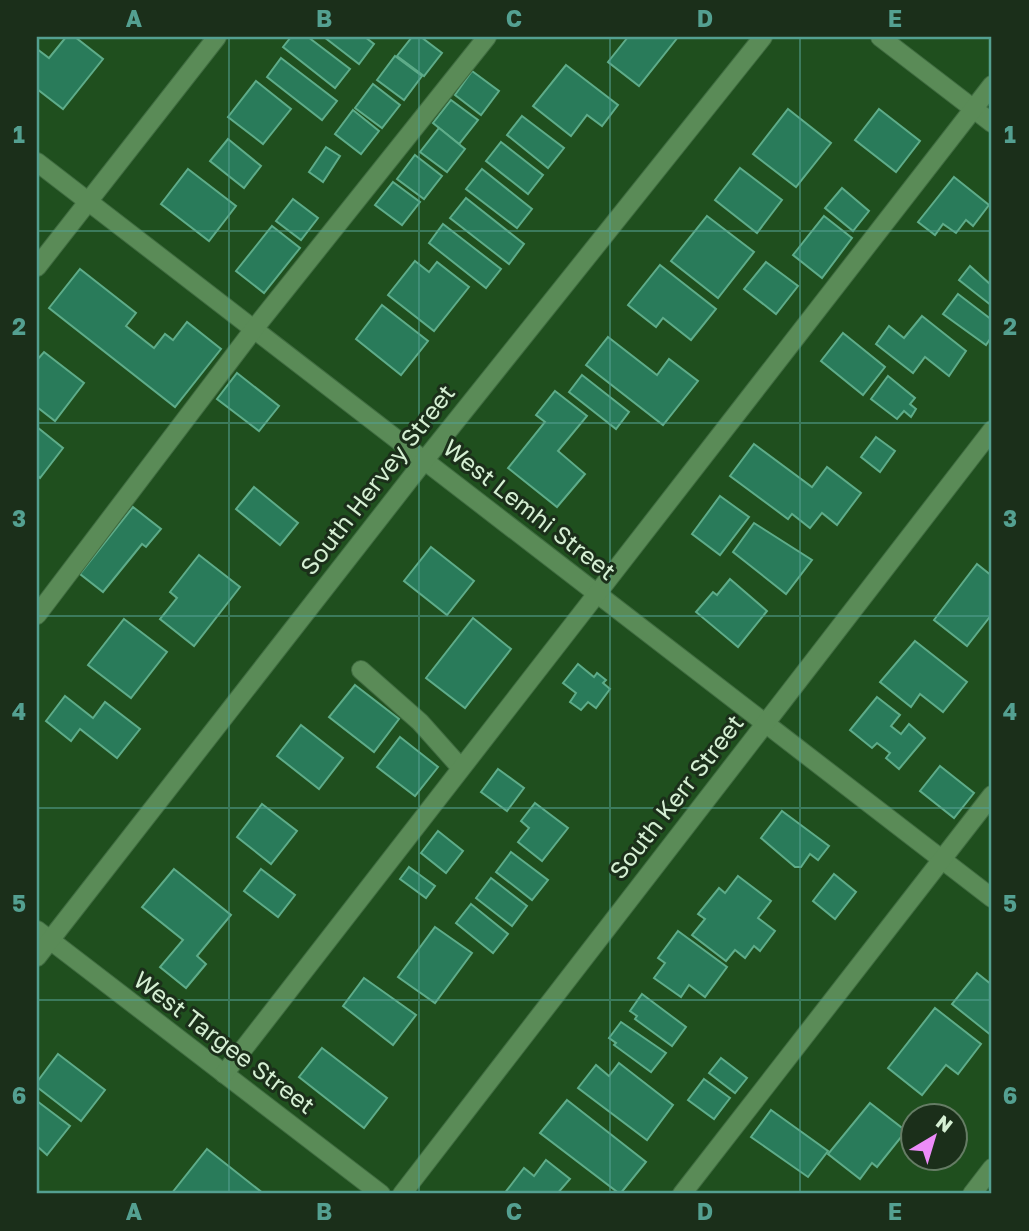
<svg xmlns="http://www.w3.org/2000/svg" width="1029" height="1231" viewBox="0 0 1029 1231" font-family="'Golos Text',sans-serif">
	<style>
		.building { fill: #297b5a; stroke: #5eac89; stroke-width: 2 }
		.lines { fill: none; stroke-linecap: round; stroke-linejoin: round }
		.minor-casing { stroke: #406c41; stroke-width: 20 }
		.minor { stroke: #5a8b57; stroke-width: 18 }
		.grid { fill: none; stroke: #54a091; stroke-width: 2; stroke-opacity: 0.55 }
		.labels { text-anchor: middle; stroke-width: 6; stroke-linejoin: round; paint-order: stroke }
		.street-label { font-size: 24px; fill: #d5efd3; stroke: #1b2f1a }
		.neatline { fill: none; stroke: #54a091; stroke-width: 2.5 }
		.grid-label { font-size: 23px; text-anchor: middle; font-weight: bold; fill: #54a091 }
	</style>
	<rect width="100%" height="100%" fill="#1f4f1e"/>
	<g class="building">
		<path d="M66 37H75L103 59 63 109 37 89V49L49 58Z"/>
		<path d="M291 37H308L350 69 335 88 283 47Z"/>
		<path d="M324 37H365L374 44 359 64Z"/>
		<path d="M412 37H421L442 53 424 76 397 56Z"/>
		<path d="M628 37H678L639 86 608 62Z"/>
		<path d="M395 56 422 76 404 100 377 80Z"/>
		<path d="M281 58 337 101 322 120 267 77Z"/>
		<path d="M566 65 618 105 602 126 587 115 571 136 533 106Z"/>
		<path d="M472 71 499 91 481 115 455 95Z"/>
		<path d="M256 81 291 109 263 144 228 117Z"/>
		<path d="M373 84 400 105 382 128 355 108Z"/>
		<path d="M451 100 478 120 459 144 433 123Z"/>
		<path d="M788 109 831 143 796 187 753 154Z"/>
		<path d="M879 109 920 141 896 172 855 140Z"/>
		<path d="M353 110 379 131 361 154 335 134Z"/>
		<path d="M522 116 564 148 548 168 507 135Z"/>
		<path d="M439 128 465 149 447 172 420 152Z"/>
		<path d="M228 139 261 166 244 188 210 161Z"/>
		<path d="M501 142 543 175 528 194 486 161Z"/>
		<path d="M326 147 340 156 323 182 309 172Z"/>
		<path d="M415 155 442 176 424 199 397 179Z"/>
		<path d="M740 168 782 200 757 233 715 200Z"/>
		<path d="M188 169 236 206 209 241 161 204Z"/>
		<path d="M482 169 532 209 517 228 466 189Z"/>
		<path d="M954 177 989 205 973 226 966 220 956 233 943 224 935 235 918 222Z"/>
		<path d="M393 182 420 202 402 225 375 205Z"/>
		<path d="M842 188 869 211 853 231 825 208Z"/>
		<path d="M466 198 524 244 509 264 450 218Z"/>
		<path d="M293 199 318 218 301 240 276 221Z"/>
		<path d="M707 216 754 252 718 298 671 261Z"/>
		<path d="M824 216 852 238 822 278 793 255Z"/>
		<path d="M443 224 501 269 486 288 429 243Z"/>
		<path d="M272 226 300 248 264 293 236 271Z"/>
		<path d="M415 261 429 272 437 262 469 287 434 331 388 295Z"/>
		<path d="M766 262 798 286 776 314 744 289Z"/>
		<path d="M660 265 716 309 691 340 663 318 656 327 628 305Z"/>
		<path d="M970 266 990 284 992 282V306L959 280Z"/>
		<path d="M80 269 136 313 126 326 154 348 165 334 173 340 187 322 221 349 175 407 49 308Z"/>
		<path d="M958 294 992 320V336L986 345 943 314Z"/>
		<path d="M382 305 428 341 401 375 356 339Z"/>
		<path d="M922 316 966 351 949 376 925 357 913 373 876 344 889 326 904 338Z"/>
		<path d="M843 333 885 367 863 395 821 361Z"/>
		<path d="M608 337 657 375 669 359 698 381 663 425 586 365Z"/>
		<path d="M44 352 84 383 55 421 37 407V360Z"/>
		<path d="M237 373 279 406 259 431 217 399Z"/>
		<path d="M582 375 629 412 616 429 569 392Z"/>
		<path d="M888 376 915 398 910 404 916 409 911 417 904 411 897 419 871 399Z"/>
		<path d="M555 391 587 416 558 451 585 474 557 507 508 468 545 422 536 415Z"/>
		<path d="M37 427 63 448 40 478 37 475Z"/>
		<path d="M876 437 895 451 880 472 861 457Z"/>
		<path d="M754 444 812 487 827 467 861 493 837 525 822 513 810 528 792 514 788 519 730 476Z"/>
		<path d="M254 487 298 523 280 545 236 509Z"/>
		<path d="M720 496 749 517 720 555 692 534Z"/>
		<path d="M133 507 161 529 146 547 142 544 103 592 80 574Z"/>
		<path d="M754 523 812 560 786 594 733 552Z"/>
		<path d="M431 547 474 581 447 615 404 581Z"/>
		<path d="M199 555 240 587 194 646 160 619 177 598 170 592Z"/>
		<path d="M977 564 992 576V614L967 646 934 620Z"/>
		<path d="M730 579 767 611 738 647 696 612 713 592 717 595Z"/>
		<path d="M473 618 511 649 465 708 426 678Z"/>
		<path d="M124 619 167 652 131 698 88 665Z"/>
		<path d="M915 641 967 682 943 712 920 694 911 707 880 682Z"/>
		<path d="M578 664 594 677 597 673 606 680 603 683 610 689 596 708 588 702 581 710 570 702 576 693 563 683Z"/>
		<path d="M355 685 399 719 374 752 329 717Z"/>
		<path d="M65 696 93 718 105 702 140 729 117 758 80 729 71 741 46 721Z"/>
		<path d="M877 697 900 715 891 726 901 734 909 724 925 738 899 769 886 758 890 753 877 743 872 748 850 730Z"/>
		<path d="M301 725 343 758 319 789 277 756Z"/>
		<path d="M400 737 438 767 415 796 377 767Z"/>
		<path d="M940 766 974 793 954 818 920 791Z"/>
		<path d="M498 769 524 788 507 811 481 792Z"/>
		<path d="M535 803 568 828 542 861 518 842 529 828 521 821Z"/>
		<path d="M262 804 297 831 271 864 237 837Z"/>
		<path d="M782 811 829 846 818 860 810 854 801 867H795L761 838Z"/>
		<path d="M438 831 463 851 446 873 421 853Z"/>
		<path d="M511 852 548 880 532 900 496 872Z"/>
		<path d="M409 867 435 886 426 898 400 879Z"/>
		<path d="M174 869 231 915 197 956 206 964 186 988 160 967 183 940 142 907Z"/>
		<path d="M261 869 295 895 278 917 244 891Z"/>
		<path d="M834 874 856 892 835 919 813 901Z"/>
		<path d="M738 876 771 901 758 918 775 931 760 951 754 946 745 958 735 950 726 961 692 935 705 919 698 914 719 888 725 893Z"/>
		<path d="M491 878 527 906 512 926 476 898Z"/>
		<path d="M471 904 508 934 493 953 456 923Z"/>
		<path d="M435 927 472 953 435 1003 398 977Z"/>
		<path d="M678 931 727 967 705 997 689 985 681 997 654 978 665 963 658 958Z"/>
		<path d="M977 973 992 985V1036L952 1004Z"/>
		<path d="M364 978 416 1015 393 1045 343 1006Z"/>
		<path d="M642 994 686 1027 672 1046 635 1019 637 1016 630 1011Z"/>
		<path d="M935 1008 981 1044 958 1074 946 1065 922 1095 888 1068Z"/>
		<path d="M621 1022 666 1053 651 1072 614 1045 616 1043 609 1038Z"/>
		<path d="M322 1048 387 1098 364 1128 299 1077Z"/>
		<path d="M58 1054 105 1090 81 1121 37 1087V1082Z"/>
		<path d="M721 1058 747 1078 735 1093 709 1073Z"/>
		<path d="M619 1063 673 1105 647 1140 578 1088 596 1065 609 1076Z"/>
		<path d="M704 1079 730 1098 714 1119 688 1100Z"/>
		<path d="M567 1100 646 1162 620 1194 540 1133Z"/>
		<path d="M37 1101 70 1126 47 1155 37 1146Z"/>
		<path d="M870 1103 906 1131 877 1167 872 1163 860 1179 828 1154Z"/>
		<path d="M771 1110 828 1151 808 1177 751 1137Z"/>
		<path d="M207 1149 264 1194 172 1193Z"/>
		<path d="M546 1160 570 1179 557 1194H504L524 1168 534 1176Z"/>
	</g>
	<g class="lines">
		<defs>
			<g id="minor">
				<path d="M880 37 992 123"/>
				<path d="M37 162 992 898"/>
				<path d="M37 267 217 37"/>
				<path d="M37 615 254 329 487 37"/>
				<path d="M361 670 420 722 461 768"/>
				<path d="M37 930 381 1194"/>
				<path d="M37 957 424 461 763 37"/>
				<path d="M224 1074 992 85"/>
				<path d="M402 1194 992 430"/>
				<path d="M682 1194 992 795"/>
				<path d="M972 1194 992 1168"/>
			</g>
		</defs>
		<use href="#minor" class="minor-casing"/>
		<use href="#minor" class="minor"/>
	</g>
	<path class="grid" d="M229 37V1194M419 37V1194M610 37V1194M800 37V1194M37 231H992M37 423H992M37 616H992M37 808H992M37 1000H992"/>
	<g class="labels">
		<g class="street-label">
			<text transform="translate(378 480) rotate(-52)" y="8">South Hervey Street</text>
			<text transform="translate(529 510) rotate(38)" y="8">West Lemhi Street</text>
			<text transform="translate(677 797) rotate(-52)" y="8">South Kerr Street</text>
			<text transform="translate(224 1043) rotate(37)" y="8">West Targee Street</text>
		</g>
	</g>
	<rect width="1029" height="1231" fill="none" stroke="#1b2f1a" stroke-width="77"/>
	<g transform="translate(934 1137) rotate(38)"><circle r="33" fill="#1b2f1a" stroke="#657c64" stroke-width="2"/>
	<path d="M0-5L12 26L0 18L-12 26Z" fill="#ed8cf9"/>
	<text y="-10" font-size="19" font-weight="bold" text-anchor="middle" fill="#d5efd3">N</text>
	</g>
	<rect x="38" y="38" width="952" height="1154" class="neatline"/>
	<g class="grid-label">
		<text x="134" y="27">A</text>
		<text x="324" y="27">B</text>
		<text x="514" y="27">C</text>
		<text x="705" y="27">D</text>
		<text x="895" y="27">E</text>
		<text x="19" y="143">1</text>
		<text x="1010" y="143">1</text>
		<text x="19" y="335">2</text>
		<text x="1010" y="335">2</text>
		<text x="19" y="527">3</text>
		<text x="1010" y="527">3</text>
		<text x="19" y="720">4</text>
		<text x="1010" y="720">4</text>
		<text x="19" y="912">5</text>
		<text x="1010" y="912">5</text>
		<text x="19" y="1104">6</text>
		<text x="1010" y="1104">6</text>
		<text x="134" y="1220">A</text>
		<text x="324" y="1220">B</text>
		<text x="514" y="1220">C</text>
		<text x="705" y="1220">D</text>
		<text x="895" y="1220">E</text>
	</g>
</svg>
